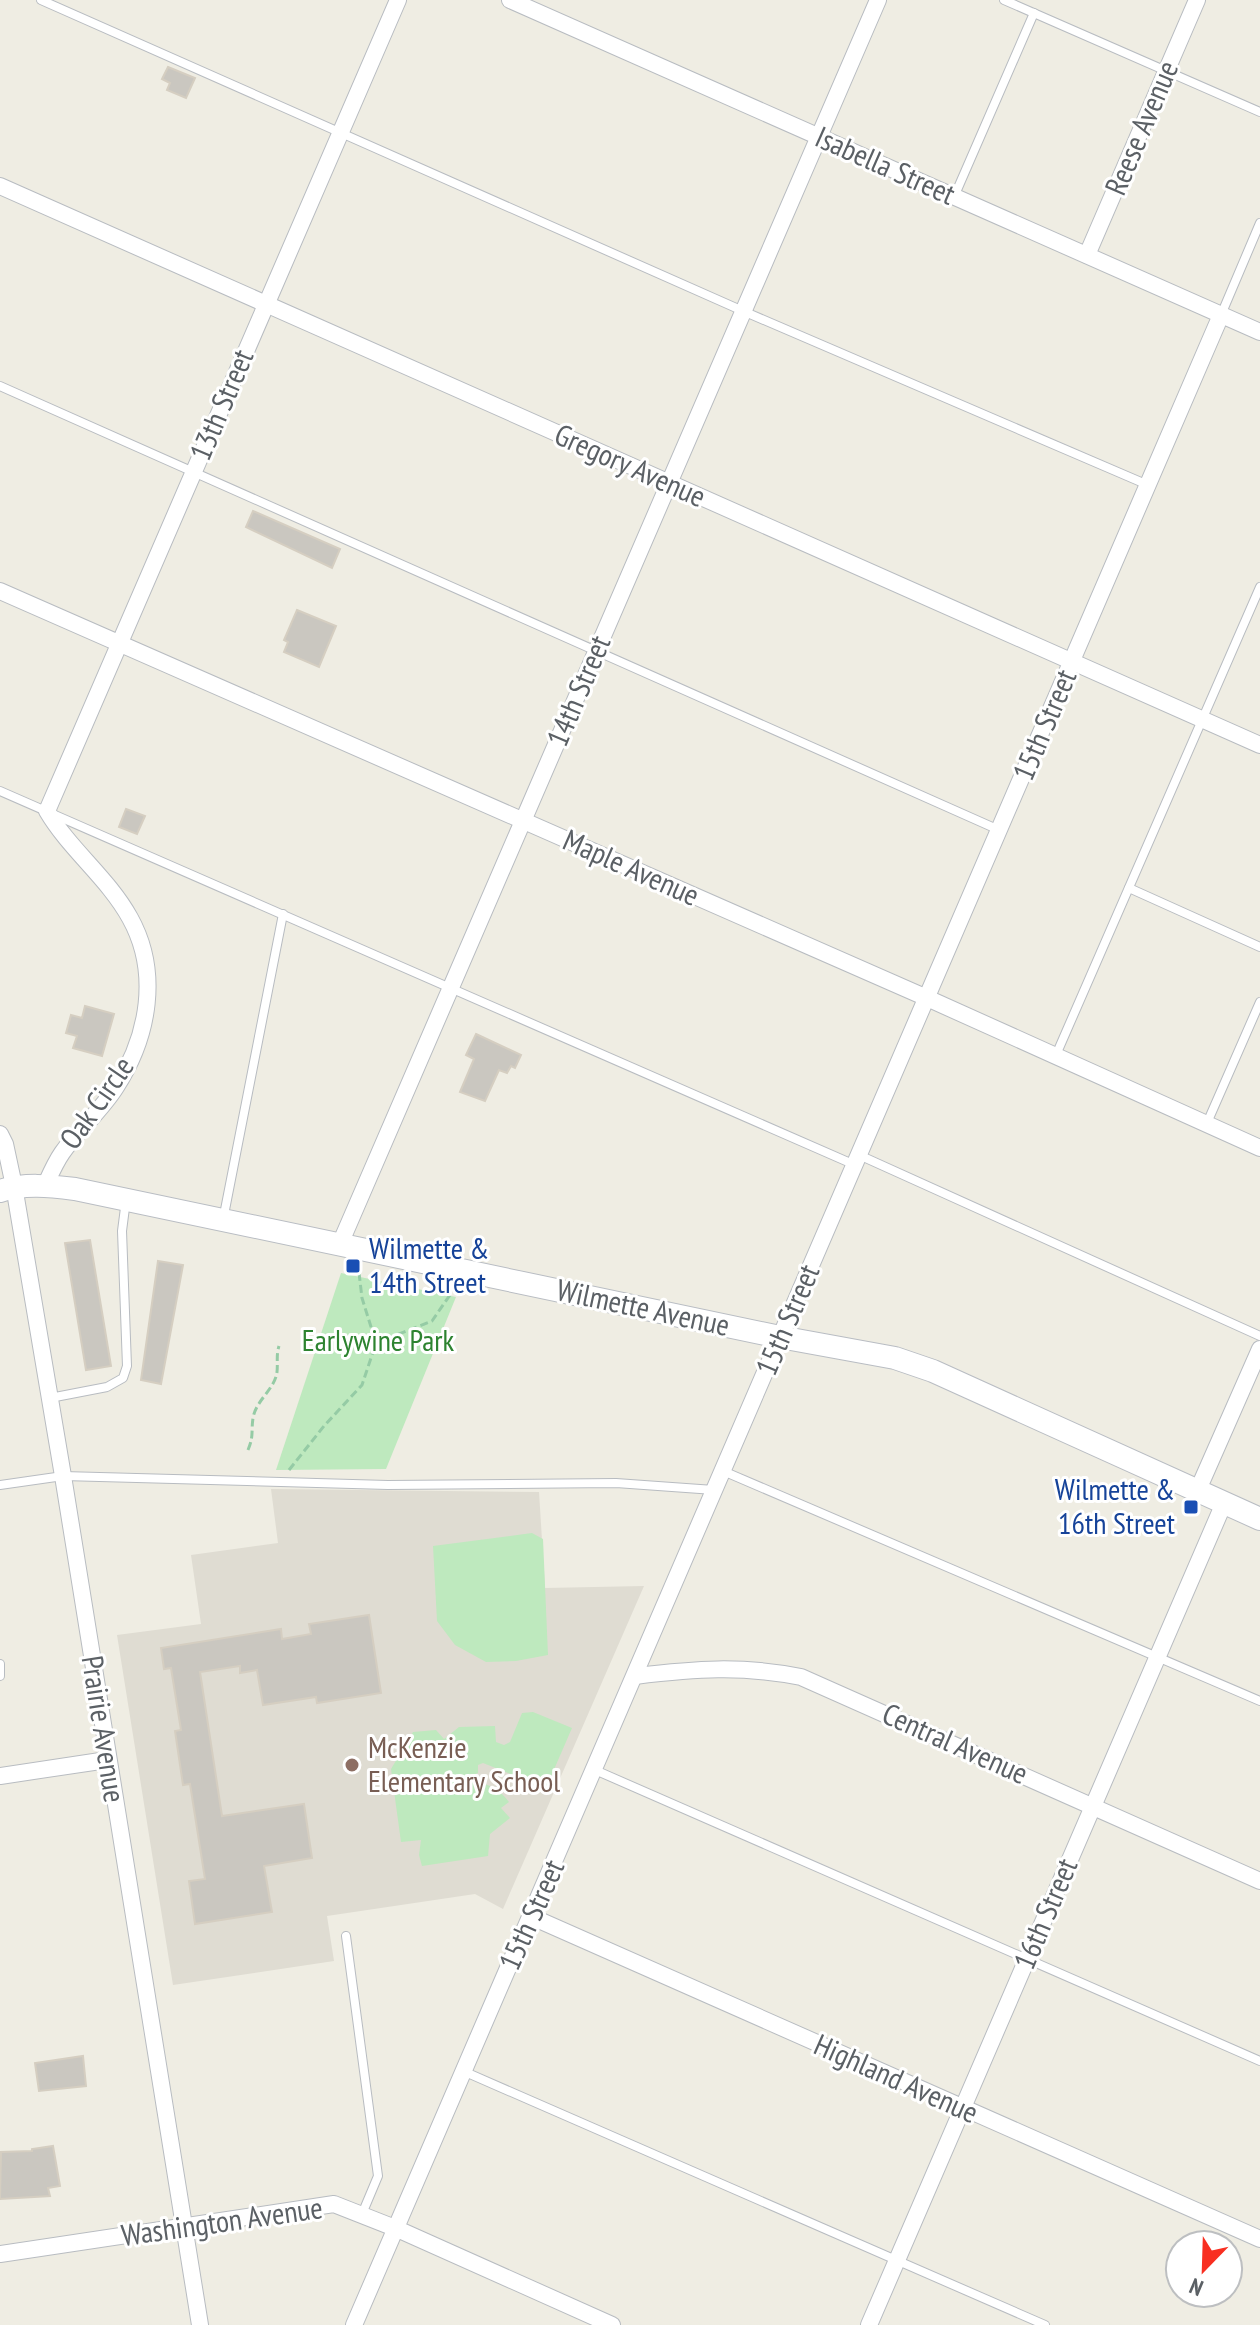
<svg xmlns="http://www.w3.org/2000/svg" width="1260" height="2325" viewBox="0 0 1260 2325" font-family="'PT Sans Narrow',sans-serif">
	<style>
		.education { fill: #dfdcd2 }
		.green { fill: #bee9be }
		.building { fill: #cac7c0; stroke: #d5cec1; stroke-width: 2 }
		.lines { fill: none; stroke-linecap: round; stroke-linejoin: round }
		.lane-casing { stroke: #b8bcc1; stroke-width: 10 }
		.street-casing { stroke: #b8bcc1; stroke-width: 18 }
		.secondary-casing { stroke: #b9bdc3; stroke-width: 24 }
		.path { stroke: #95cba5; stroke-width: 3; stroke-dasharray: 8 4; stroke-linecap: butt }
		.lane { stroke: #fff; stroke-width: 8 }
		.street { stroke: #fff; stroke-width: 16 }
		.secondary { stroke: #fff; stroke-width: 22 }
		.transit-dot { fill: #1a4fb4; stroke: #fff; stroke-width: 3 }
		.education-dot { fill: #8d6e63; stroke: #fff; stroke-width: 3 }
		.labels { text-anchor: middle; stroke-width: 6; stroke-linejoin: round; paint-order: stroke }
		.street-label { font-size: 30px; fill: #5b6065; stroke: #fff }
		.transit-label { font-size: 30px; fill: #164399; stroke: #fff; text-anchor: start }
		.park-label { font-size: 30px; fill: #2d8330; stroke: #fff }
		.education-label { font-size: 30px; fill: #785e54; stroke: #fff; text-anchor: start }
	</style>
	<rect width="100%" height="100%" fill="#efede3"/>
	<path class="education" d="M271 1489 539 1492 545 1588 644 1586 503 1909 475 1894 327 1916 334 1961 173 1985 117 1635 201 1624 191 1555 278 1543Z"/>
	<g class="green">
		<path d="M341 1273 456 1297 386 1469 276 1470Z"/>
		<path d="M532 1533 543 1539 548 1655 516 1661 486 1662 455 1645 437 1621 433 1546Z"/>
		<path d="M533 1712 572 1728 546 1788 483 1763 478 1765V1773L473 1775 475 1782C490 1784 500 1790 509 1802L501 1808 510 1818 490 1834 488 1856 422 1866 419 1855 421 1840 401 1842 391 1769 413 1732 436 1730 444 1739 459 1727 495 1726 496 1742 504 1745 510 1742 522 1713Z"/>
	</g>
	<g class="building">
		<path d="M168 67 195 78 186 98 167 90 170 83 162 79Z"/>
		<path d="M253 511 340 549 332 568 246 527Z"/>
		<path d="M297 610 336 626 319 667 284 652 288 642 284 640Z"/>
		<path d="M126 809 145 816 137 834 119 827Z"/>
		<path d="M85 1006 114 1014 102 1056 73 1048 77 1036 66 1033 71 1015 82 1018Z"/>
		<path d="M476 1034 521 1055 515 1068 511 1066 507 1073 499 1070 485 1101 460 1092 474 1059 466 1055Z"/>
		<path d="M90 1240 111 1366 86 1370 65 1243Z"/>
		<path d="M158 1261 183 1265 161 1384 141 1380Z"/>
		<path d="M369 1615 381 1693 317 1703 316 1697 263 1705 257 1670 240 1673V1666L200 1672 222 1816 304 1804 312 1858 264 1866 272 1912 195 1924 189 1881 205 1879 190 1784 183 1785 175 1731 181 1730 171 1668 164 1669 161 1648 281 1629 282 1639 311 1634 309 1624Z"/>
		<path d="M83 2056 86 2086 39 2091 35 2063Z"/>
		<path d="M53 2146 60 2186 48 2188 50 2196 0 2199 1 2152 32 2151V2149Z"/>
	</g>
	<g class="lines">
		<defs>
			<g id="lane">
				<path d="M41 0 743 311 1148 485"/>
				<path d="M1004 0 1260 112"/>
				<path d="M954 197 1034 13"/>
				<path d="M1221 315 1260 223"/>
				<path d="M0 386 999 830"/>
				<path d="M0 791 855 1165"/>
				<path d="M1129 888 1260 947"/>
				<path d="M1056 1055 1260 587"/>
				<path d="M1207 1123 1260 1002"/>
				<path d="M859 1155 1260 1336"/>
				<path d="M223 1220 283 914"/>
				<path d="M50 1398 107 1387 123 1378 127 1366 122 1231 126 1200"/>
				<path d="M723 1471 1260 1701"/>
				<path d="M0 1485 63 1476 388 1485 616 1483 714 1490"/>
				<path d="M0 1664V1676"/>
				<path d="M595 1770 1260 2061"/>
				<path d="M346 1936 378 2176 362 2214"/>
				<path d="M463 2071 1045 2325"/>
			</g>
			<g id="street">
				<path d="M510 0 1260 332"/>
				<path d="M0 186 1260 745"/>
				<path d="M1087 255 1197 0"/>
				<path d="M0 591 927 998 1260 1148"/>
				<path d="M0 1134 5 1144 14 1186 63 1476 200 2325"/>
				<path d="M45 1186C50 1175 55 1163 62 1153 78 1130 101 1111 116 1087 149 1036 160 972 130 918 108 878 70 850 47 811L398 0"/>
				<path d="M340 1244 878 0"/>
				<path d="M1197 1492 1260 1349"/>
				<path d="M635 1676C695 1669 741 1665 801 1677L1260 1881"/>
				<path d="M0 1776 107 1760"/>
				<path d="M532 1917 1260 2239"/>
				<path d="M0 2254 334 2204 395 2228 612 2325"/>
				<path d="M354 2325 1221 315"/>
				<path d="M869 2325 1224 1503"/>
			</g>
			<path id="secondary" d="M0 1191C24 1183 50 1186 75 1189L780 1337 895 1358 933 1371 1260 1519"/>
		</defs>
		<use href="#lane" class="lane-casing"/>
		<use href="#street" class="street-casing"/>
		<use href="#secondary" class="secondary-casing"/>
		<g class="path">
			<path d="M359 1273 362 1298 376 1343 432 1321 452 1292"/>
			<path d="M248 1450C254 1436 251 1431 253 1418 256 1400 275 1389 277 1372 278 1363 276 1355 279 1346"/>
			<path d="M289 1470 324 1426 362 1385 376 1343"/>
		</g>
		<use href="#lane" class="lane"/>
		<use href="#street" class="street"/>
		<use href="#secondary" class="secondary"/>
	</g>
	<g class="transit-dot">
		<rect x="345" y="1258" width="16" height="16" rx="4"/>
		<rect x="1183" y="1499" width="16" height="16" rx="4"/>
	</g>
	<circle class="education-dot" cx="352" cy="1765" r="8"/>
	<g class="labels">
		<g class="street-label">
			<text transform="translate(1142 128) rotate(-67)" y="10">Reese Avenue</text>
			<text transform="translate(885 166) rotate(24)" y="10">Isabella Street</text>
			<text transform="translate(222 405) rotate(-67)" y="10">13th Street</text>
			<text transform="translate(630 466) rotate(24)" y="10">Gregory Avenue</text>
			<text transform="translate(579 691) rotate(-67)" y="10">14th Street</text>
			<text transform="translate(1045 725) rotate(-67)" y="10">15th Street</text>
			<text transform="translate(631 868) rotate(24)" y="10">Maple Avenue</text>
			<text transform="translate(97 1103) rotate(-55)" y="10">Oak Circle</text>
			<text transform="translate(643 1308) rotate(12)" y="10">Wilmette Avenue</text>
			<text transform="translate(788 1320) rotate(-67)" y="10">15th Street</text>
			<text transform="translate(103 1729) rotate(81)" y="10">Prairie Avenue</text>
			<text transform="translate(955 1744) rotate(24)" y="10">Central Avenue</text>
			<text transform="translate(1046 1914) rotate(-67)" y="10">16th Street</text>
			<text transform="translate(532 1915) rotate(-66)" y="10">15th Street</text>
			<text transform="translate(896 2079) rotate(24)" y="10">Highland Avenue</text>
			<text transform="translate(222 2222) rotate(-8)" y="10">Washington Avenue</text>
		</g>
		<g class="transit-label">
			<text x="369" y="1259">Wilmette &amp;<tspan x="369" dy="34">14th Street</tspan></text>
			<text x="1175" y="1500" text-anchor="end">Wilmette &amp;<tspan x="1175" dy="34">16th Street</tspan></text>
		</g>
		<g class="park-label">
			<text x="378" y="1351">Earlywine Park</text>
		</g>
		<g class="education-label">
			<text x="368" y="1758">McKenzie<tspan x="368" dy="34">Elementary School</tspan></text>
		</g>
	</g>
	<g transform="translate(1204 2269) rotate(203)"><circle r="38" fill="#ffffff" stroke="#bdbfc1" stroke-width="2"/>
	<path d="M0-6L14 30L0 20L-14 30Z" fill="#f82f21"/>
	<text y="-12" font-size="22" font-weight="bold" text-anchor="middle" fill="#5b6065">N</text>
	</g>
</svg>
